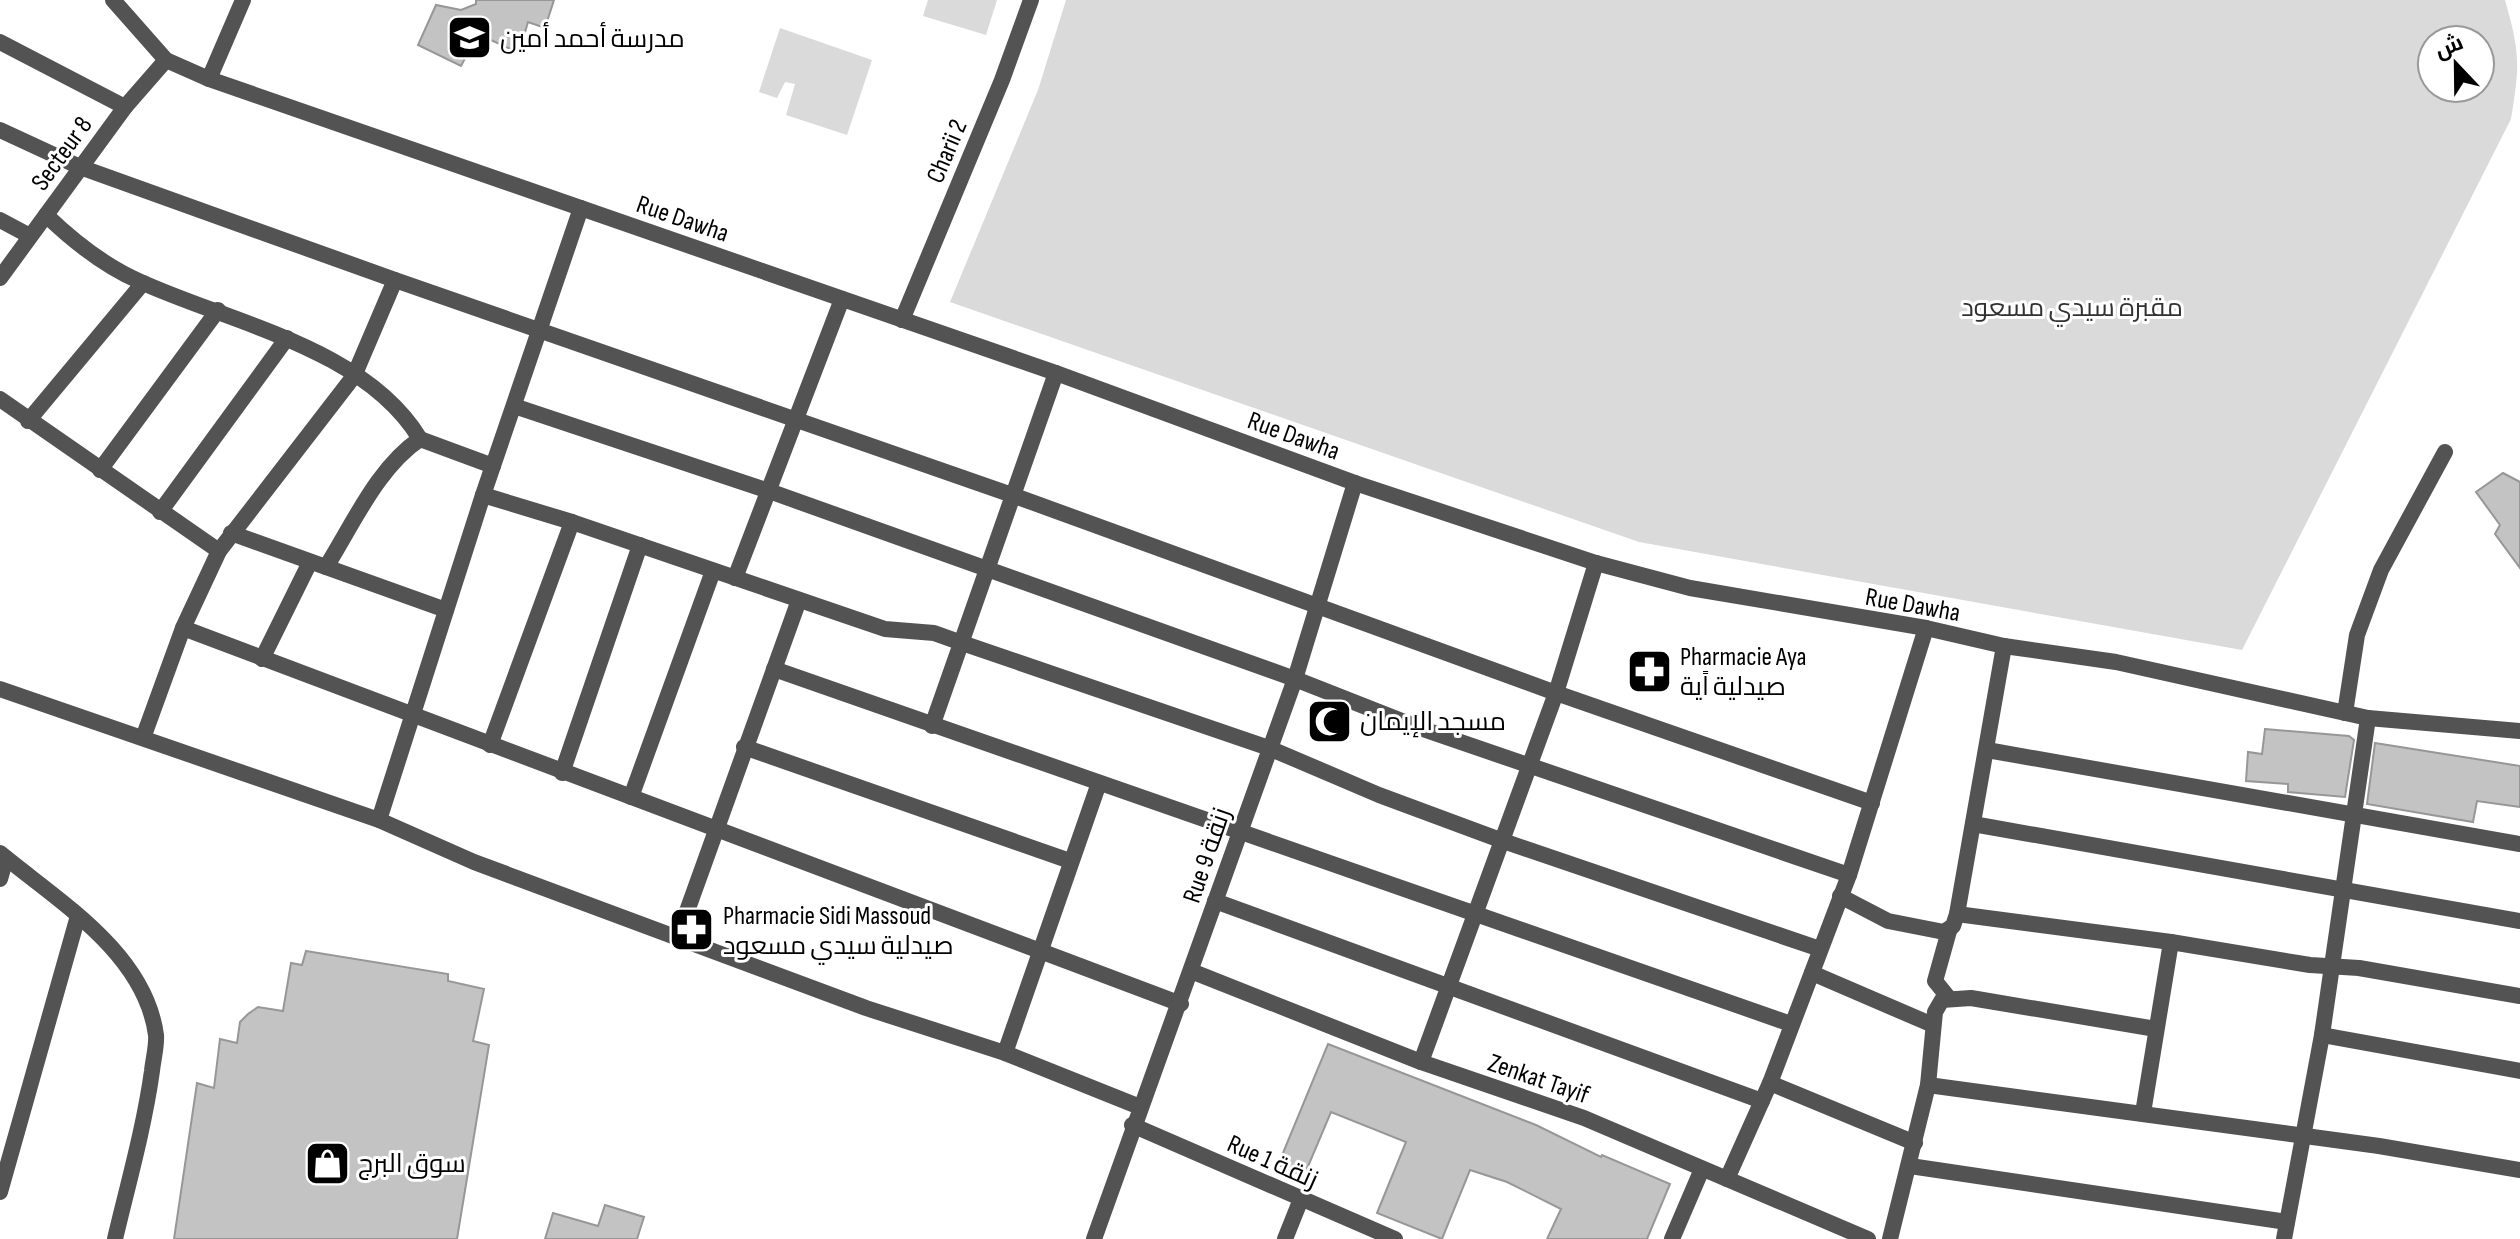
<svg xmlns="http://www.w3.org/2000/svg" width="2520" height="1239" viewBox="0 0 2520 1239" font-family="'Sofia Sans Condensed',Cairo,sans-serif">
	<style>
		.green { fill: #dadada; fill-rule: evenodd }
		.building { fill: #c3c3c3; stroke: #979797; stroke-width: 2 }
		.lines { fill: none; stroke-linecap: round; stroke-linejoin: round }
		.minor { stroke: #535353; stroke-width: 16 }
		.tertiary { stroke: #535353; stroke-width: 16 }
		.labels { text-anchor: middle; stroke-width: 6; stroke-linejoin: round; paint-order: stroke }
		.poi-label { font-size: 26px; fill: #000; stroke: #fff; text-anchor: start }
		.street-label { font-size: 26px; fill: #000; stroke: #fff }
		.park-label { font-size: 26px; fill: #313131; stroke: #fff }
	</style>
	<rect width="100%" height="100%" fill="#fff"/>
	<g class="green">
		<path d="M928 0H997L986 35 923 16Z"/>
		<path d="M1066 0H2505C2520 53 2520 64 2511 119L2242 650 1639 542 950 302 1038 90ZM2432 40H2480V88H2432Z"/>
		<path d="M780 28 872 60 847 135 786 115 795 84 785 82 777 98 759 92Z"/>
	</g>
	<g class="building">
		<path d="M476 0H554L545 28 528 22 519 53 478 34 461 66 418 45 436 5 461 10 476 4Z"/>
		<path d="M2503 473 2520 482V568L2495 534 2500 525 2476 492Z"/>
		<path d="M2265 729 2349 736 2354 740 2345 797 2288 792V784L2246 781 2248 752 2262 754Z"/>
		<path d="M2375 743 2520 766V807L2477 801 2473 822 2367 804Z"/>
		<path d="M306 951 448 974V981L484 989 473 1041 489 1045 457 1239H174L197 1083 214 1088 220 1039 237 1043 240 1022 248 1014 258 1007 283 1011 291 963 302 965Z"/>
		<path d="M1328 1044 1536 1125 1601 1157 1602 1155 1670 1184 1647 1239H1547L1561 1209 1507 1182 1470 1170 1442 1239 1377 1213 1406 1142 1331 1112 1304 1176 1278 1165Z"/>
		<path d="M605 1205 644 1217 637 1239H545L553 1213 598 1226Z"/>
	</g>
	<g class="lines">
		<g class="minor">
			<path d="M113 0 166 60 209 79 1056 373 1355 483 1596 563 1690 588 1926 628 2004 646 2116 662 2368 718 2520 731"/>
			<path d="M0 42 125 107"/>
			<path d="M209 79 243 0"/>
			<path d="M0 130 80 167 395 280 1015 496 1556 693 1872 803"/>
			<path d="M46 215C73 241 106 267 141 282 231 323 365 348 420 439"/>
			<path d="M0 220 30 236"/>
			<path d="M0 278 125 107 166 60"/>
			<path d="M902 320 1002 80 1031 0"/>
			<path d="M0 399 219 551"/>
			<path d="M514 406 769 491 1295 679 1417 727 1849 875"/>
			<path d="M28 421 143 283"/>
			<path d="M100 470 218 310"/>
			<path d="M483 495 572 522 885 629 934 633 962 643 1269 748 1379 795 1503 841 1820 949"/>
			<path d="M160 512 287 338"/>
			<path d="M231 533 446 610"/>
			<path d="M326 567C353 524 378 467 420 439L493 466"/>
			<path d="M735 578 842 299"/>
			<path d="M183 628 1181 1004"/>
			<path d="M262 659 310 562"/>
			<path d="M774 669 1791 1024"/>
			<path d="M0 689 379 820 474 862 866 1008 1005 1053 1140 1107"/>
			<path d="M2345 713 2357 635 2381 570 2445 452"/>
			<path d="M932 726 1056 373"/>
			<path d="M143 738 183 628 219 551 354 376 395 280"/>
			<path d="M490 745 572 522"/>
			<path d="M744 747 1070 861"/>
			<path d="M1987 750 2520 844"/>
			<path d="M562 773 640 545"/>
			<path d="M631 797 713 571"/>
			<path d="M379 820 483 495 581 208"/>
			<path d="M1973 824 2520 921"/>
			<path d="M0 879 6 858"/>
			<path d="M1840 896 1888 921 1944 932 1953 926 1957 914 2171 942 2310 965 2359 968 2520 996"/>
			<path d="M1215 901 1762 1101"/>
			<path d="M1957 914 2004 646"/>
			<path d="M677 939 799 600"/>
			<path d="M1191 971 1421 1062 1584 1118 1868 1239"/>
			<path d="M1812 973 1933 1025"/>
			<path d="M1948 997 1935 981 1949 931"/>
			<path d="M2322 1035 2520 1071"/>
			<path d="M1005 1053 1099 783"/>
			<path d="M1421 1062 1556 693 1596 563"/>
			<path d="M1770 1083 1915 1143"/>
			<path d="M1928 1085 2379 1146 2520 1170"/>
			<path d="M2143 1113 2171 942"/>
			<path d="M1132 1125 1395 1239"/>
			<path d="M1910 1166 2287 1222"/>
			<path d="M1727 1179 1770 1083 1849 875 1926 628"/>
			<path d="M0 1192 78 916"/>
			<path d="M1094 1239 1295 679 1355 483"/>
			<path d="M1285 1239 1301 1199"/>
			<path d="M1672 1239 1702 1169"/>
			<path d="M1890 1239 1928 1085 1935 1012 1942 1000 1971 998 2156 1029"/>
			<path d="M2284 1239 2322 1035 2368 718"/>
		</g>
		<path class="tertiary" d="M0 853C58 901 145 953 156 1035 157 1046 153 1060 152 1071 144 1128 128 1184 115 1239"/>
	</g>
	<defs>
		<symbol id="school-square" viewBox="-11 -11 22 22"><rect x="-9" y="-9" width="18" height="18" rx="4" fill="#000" stroke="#fff"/><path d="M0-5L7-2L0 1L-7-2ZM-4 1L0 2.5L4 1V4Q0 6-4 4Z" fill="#fff"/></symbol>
		<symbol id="pharmacy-square" viewBox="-11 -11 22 22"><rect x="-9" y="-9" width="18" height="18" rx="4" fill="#000" stroke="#fff"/><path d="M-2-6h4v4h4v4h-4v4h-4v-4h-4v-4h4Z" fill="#fff"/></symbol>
		<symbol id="mosque-square" viewBox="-11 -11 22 22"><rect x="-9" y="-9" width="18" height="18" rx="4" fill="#000" stroke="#fff"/><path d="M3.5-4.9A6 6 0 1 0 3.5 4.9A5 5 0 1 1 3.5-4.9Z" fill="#fff"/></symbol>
		<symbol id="shop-square" viewBox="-11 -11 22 22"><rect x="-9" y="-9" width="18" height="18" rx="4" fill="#000" stroke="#fff"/><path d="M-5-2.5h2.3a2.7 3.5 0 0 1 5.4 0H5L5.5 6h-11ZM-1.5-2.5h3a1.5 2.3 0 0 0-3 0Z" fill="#fff"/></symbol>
	</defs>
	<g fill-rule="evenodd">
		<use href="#school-square" x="444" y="12" width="51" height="51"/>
		<use href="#pharmacy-square" x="1624" y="646" width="51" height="51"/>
		<use href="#mosque-square" x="1304" y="696" width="51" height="51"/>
		<use href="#pharmacy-square" x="666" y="904" width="51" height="51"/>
		<use href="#shop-square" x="302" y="1138" width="51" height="51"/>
	</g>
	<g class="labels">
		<g class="poi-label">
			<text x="500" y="47">مدرسة أحمد أمين</text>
			<text x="1680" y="665">Pharmacie Aya<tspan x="1680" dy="30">صيدلية اًية</tspan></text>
			<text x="1360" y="730">مسجد الإيمان</text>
			<text x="723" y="924">Pharmacie Sidi Massoud<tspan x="723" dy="30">صيدلية سيدي مسعود</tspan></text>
			<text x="358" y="1172">سوق البرج</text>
		</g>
		<g class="street-label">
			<text transform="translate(946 151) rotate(-67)" y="9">Charii 2</text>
			<text transform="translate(61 153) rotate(-54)" y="9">Secteur 8</text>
			<text transform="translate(683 218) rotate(19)" y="9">Rue Dawha</text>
			<text transform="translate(1294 435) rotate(20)" y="9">Rue Dawha</text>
			<text transform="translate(1913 604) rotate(10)" y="9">Rue Dawha</text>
			<text transform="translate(1206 855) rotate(-71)" y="9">Rue 9 زنقة</text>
			<text transform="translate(1539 1078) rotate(19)" y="9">Zenkat Tayif</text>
			<text transform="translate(1273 1161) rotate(24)" y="9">Rue 1 زنقة</text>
		</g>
		<g class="park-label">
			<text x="2072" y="316">مقبرة سيدي مسعود</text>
		</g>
	</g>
	<g transform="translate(2456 64) rotate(338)"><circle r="38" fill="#ffffff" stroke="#999999" stroke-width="2"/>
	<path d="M0-6L14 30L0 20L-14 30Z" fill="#000000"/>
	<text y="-12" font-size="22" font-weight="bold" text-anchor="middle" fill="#000000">ش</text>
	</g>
</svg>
